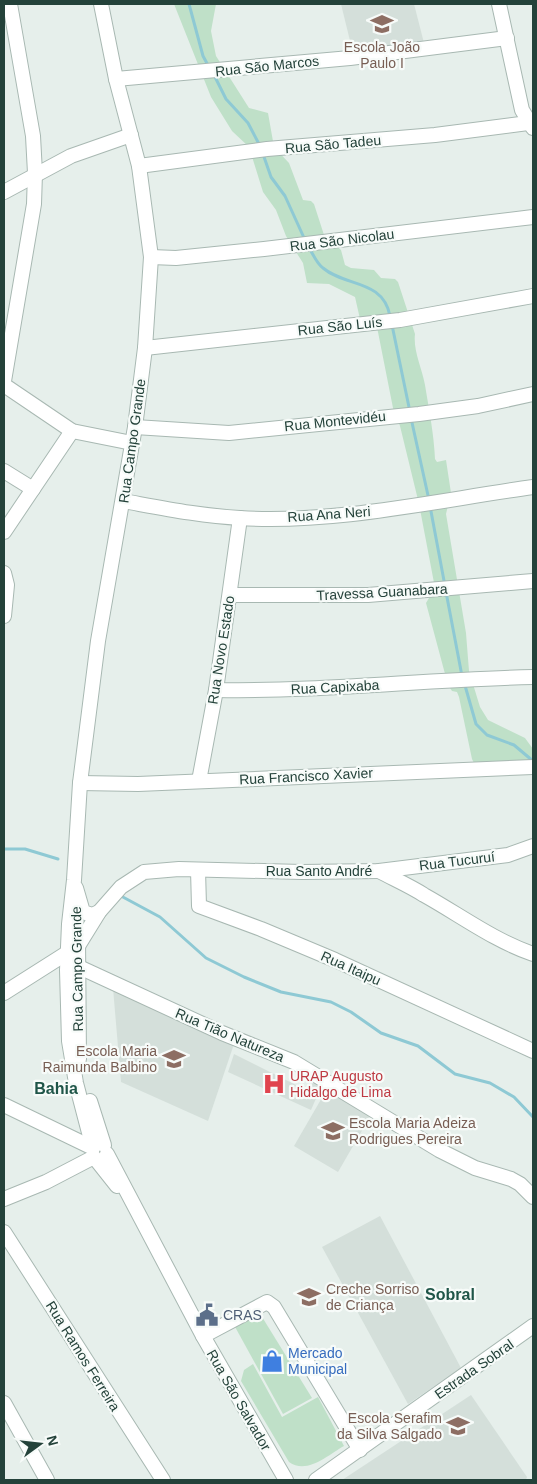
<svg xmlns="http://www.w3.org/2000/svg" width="537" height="1484" viewBox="0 0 537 1484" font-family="Arial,sans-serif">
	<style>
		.built { fill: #d4dfda }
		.green { fill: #bfe0c8 }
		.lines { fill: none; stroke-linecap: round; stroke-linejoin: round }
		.stream { stroke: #8ec9d4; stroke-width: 3 }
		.minor-casing { stroke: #a8b8b2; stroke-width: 16 }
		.minor { stroke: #fff; stroke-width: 14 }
		.labels { text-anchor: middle; stroke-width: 4.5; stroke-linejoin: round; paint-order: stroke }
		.education-label { font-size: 14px; fill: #785e54; stroke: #f7fbf9; text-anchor: end }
		.street-label { font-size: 14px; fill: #24423a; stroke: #f7fbf9 }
		.health-label { font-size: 14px; fill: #be3a42; stroke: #f7fbf9; text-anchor: start }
		.service-label { font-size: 14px; fill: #4e5e75; stroke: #f7fbf9; text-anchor: start }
		.shop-label { font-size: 14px; fill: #366cbe; stroke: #f7fbf9; text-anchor: start }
		.quarter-label { font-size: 16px; font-weight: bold; fill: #1f5548; stroke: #f7fbf9 }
	</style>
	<rect width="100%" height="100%" fill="#e6efeb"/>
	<g class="built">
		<path d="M341 4H414L424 43 352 49Z"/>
		<path d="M113 988 235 1041 208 1121 121 1082Z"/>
		<path d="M234 1054 308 1091 314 1081 321 1087 311 1110 228 1072Z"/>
		<path d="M327 1089 371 1115 338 1172 294 1146Z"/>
		<path d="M380 1216 461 1368 408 1404 322 1247Z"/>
		<path d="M471 1395 527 1477 526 1480H342Z"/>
	</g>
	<g class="green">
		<path d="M174 4H216L211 31 216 56 249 108 268 113 274 147 289 163 303 200 311 201 314 204 324 235 341 250 345 265 351 268 374 270 381 278 395 279 398 282 415 334C413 351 422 368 425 385 429 410 434 434 435 459L437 462 446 460 451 493 446 514 466 633 469 671 480 707 488 720 525 738 533 749V775L517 761 474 763 472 759 459 697 457 692 452 691 448 685 426 603 435 588 419 504 400 426 393 408 377 327 360 319 355 297 329 284 307 283 303 263 286 236 276 210 263 192 249 147 232 131 211 97Z"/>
		<path d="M259 1312 312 1398 283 1414 234 1325Z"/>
		<path d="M253 1364 282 1417 318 1397 344 1446C328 1455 307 1475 289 1462L241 1381 244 1370Z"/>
	</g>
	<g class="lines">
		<g class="stream">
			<path d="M189 4 203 56 209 67"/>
			<path d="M214 75 226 99 248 123 260 146"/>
			<path d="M263 154 271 177 285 196 305 240"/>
			<path d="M309 248C313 254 317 264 323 268 345 287 383 279 390 316"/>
			<path d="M392 325 410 412"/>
			<path d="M411 418 429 500"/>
			<path d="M430 506 445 586"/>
			<path d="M446 592 462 676"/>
			<path d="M464 682 476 724 487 735 514 745 533 761"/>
			<path d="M4 849H25L58 859"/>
			<path d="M121 896 160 917 206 958 244 977 281 992 331 1002 351 1012 381 1033 418 1046 455 1074 490 1083 514 1097 533 1117"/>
		</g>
		<defs>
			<g id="minor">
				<path d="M499 4 522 110 533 128"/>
				<path d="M116 79 350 58 507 38"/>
				<path d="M139 166 267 149 435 135 528 123"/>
				<path d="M4 192 71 156 131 135"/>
				<path d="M151 257 176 258 264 249 533 217"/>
				<path d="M145 348 400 320 533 296"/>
				<path d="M4 381 34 204 35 173 33 136 10 4"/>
				<path d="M4 385 72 431 132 443"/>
				<path d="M135 427 229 433 419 414 478 406 533 394"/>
				<path d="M4 471 33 489"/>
				<path d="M123 501C162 508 201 516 240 518 335 524 439 500 533 487"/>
				<path d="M4 532 72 431"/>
				<path d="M4 573 7 585 4 616"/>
				<path d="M230 595H368L533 581"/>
				<path d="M216 690C322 692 427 679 533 677"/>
				<path d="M199 781 216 690 240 518"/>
				<path d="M80 783 138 784 533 767"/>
				<path d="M198 870 199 906 261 929 335 960 533 1051"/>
				<path d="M379 871C394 879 410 886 424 895 460 915 493 940 533 954"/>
				<path d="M76 888 83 912 92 915 99 912"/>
				<path d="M78 938 79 1059"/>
				<path d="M79 967 222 1033 294 1062 439 1150 475 1168 511 1179 520 1184 533 1197"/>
				<path d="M4 993 78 946 99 912 121 887 144 872 179 869 302 872 379 871 508 855 533 846"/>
				<path d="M90 1101 104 1145"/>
				<path d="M4 1105 93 1148"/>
				<path d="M93 1148 76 1083 69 1041 67 970 69 924 74 880 80 783 98 641 135 427 145 348 151 257 139 166 116 79 101 4"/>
				<path d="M107 1154 203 1336 286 1480"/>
				<path d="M4 1199 46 1182 94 1157 117 1186"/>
				<path d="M4 1232 163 1480"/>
				<path d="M203 1336 267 1302 274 1307 360 1450"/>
				<path d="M4 1403 47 1480"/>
				<path d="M316 1480 533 1326"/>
			</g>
		</defs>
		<use href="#minor" class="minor-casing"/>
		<use href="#minor" class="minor"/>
	</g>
	<defs>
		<symbol id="school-bare" viewBox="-9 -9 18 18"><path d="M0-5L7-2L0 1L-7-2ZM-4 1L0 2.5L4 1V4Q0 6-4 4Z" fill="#8d6e63" stroke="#f7fbf9" stroke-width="2.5" paint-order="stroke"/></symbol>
		<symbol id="hospital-bare" viewBox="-9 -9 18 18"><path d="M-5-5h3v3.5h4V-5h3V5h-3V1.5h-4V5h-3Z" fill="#e0444e" stroke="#f7fbf9" stroke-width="2.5" paint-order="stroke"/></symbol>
		<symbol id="civic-bare" viewBox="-9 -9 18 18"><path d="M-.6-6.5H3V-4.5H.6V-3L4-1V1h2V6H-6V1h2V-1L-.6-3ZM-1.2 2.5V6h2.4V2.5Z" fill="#5c6f8a" stroke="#f7fbf9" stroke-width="2.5" paint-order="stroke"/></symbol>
		<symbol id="shop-bare" viewBox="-9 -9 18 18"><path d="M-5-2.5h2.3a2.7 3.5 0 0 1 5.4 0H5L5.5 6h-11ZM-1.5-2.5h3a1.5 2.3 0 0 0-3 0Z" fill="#3f7fe0" stroke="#f7fbf9" stroke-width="2.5" paint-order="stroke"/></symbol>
	</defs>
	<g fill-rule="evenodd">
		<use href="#school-bare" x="366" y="8" width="32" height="32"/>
		<use href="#school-bare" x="158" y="1043" width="32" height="32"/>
		<use href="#hospital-bare" x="258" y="1068" width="32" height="32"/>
		<use href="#school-bare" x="317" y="1115" width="32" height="32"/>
		<use href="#school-bare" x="293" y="1281" width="32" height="32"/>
		<use href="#civic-bare" x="191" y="1299" width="32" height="32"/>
		<use href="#shop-bare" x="256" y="1345" width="32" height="32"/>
		<use href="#school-bare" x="442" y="1410" width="32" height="32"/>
	</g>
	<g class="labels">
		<g class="education-label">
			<text x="382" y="52" text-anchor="middle">Escola João<tspan x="382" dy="16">Paulo I</tspan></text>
			<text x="157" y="1056">Escola Maria<tspan x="157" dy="16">Raimunda Balbino</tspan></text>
			<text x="349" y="1128" text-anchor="start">Escola Maria Adeiza<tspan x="349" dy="16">Rodrigues Pereira</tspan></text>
			<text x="326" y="1294" text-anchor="start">Creche Sorriso<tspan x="326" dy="16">de Criança</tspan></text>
			<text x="442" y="1423">Escola Serafim<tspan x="442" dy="16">da Silva Salgado</tspan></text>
		</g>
		<g class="street-label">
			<text transform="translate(267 66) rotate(-6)" y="5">Rua São Marcos</text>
			<text transform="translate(333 144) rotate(-5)" y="5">Rua São Tadeu</text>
			<text transform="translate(342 240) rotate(-7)" y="5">Rua São Nicolau</text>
			<text transform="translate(340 326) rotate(-6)" y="5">Rua São Luís</text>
			<text transform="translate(335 421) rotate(-6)" y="5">Rua Montevidéu</text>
			<text transform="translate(132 441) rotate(-82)" y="5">Rua Campo Grande</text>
			<text transform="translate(329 514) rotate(-4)" y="5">Rua Ana Neri</text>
			<text transform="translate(382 592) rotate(-3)" y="5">Travessa Guanabara</text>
			<text transform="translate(221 650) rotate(-81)" y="5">Rua Novo Estado</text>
			<text transform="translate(335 687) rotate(-3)" y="5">Rua Capixaba</text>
			<text transform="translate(306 776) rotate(-3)" y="5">Rua Francisco Xavier</text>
			<text transform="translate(457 861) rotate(-7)" y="5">Rua Tucuruí</text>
			<text x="319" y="876">Rua Santo André</text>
			<text transform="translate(351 968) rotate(24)" y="5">Rua Itaipu</text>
			<text transform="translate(77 969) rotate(-91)" y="5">Rua Campo Grande</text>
			<text transform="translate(230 1035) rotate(23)" y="5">Rua Tião Natureza</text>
			<text transform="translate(83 1356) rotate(58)" y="5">Rua Ramos Ferreira</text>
			<text transform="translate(474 1369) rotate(-35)" y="5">Estrada Sobral</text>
			<text transform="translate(239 1400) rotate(60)" y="5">Rua São Salvador</text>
		</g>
		<g class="health-label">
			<text x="290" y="1081">URAP Augusto<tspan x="290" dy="16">Hidalgo de Lima</tspan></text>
		</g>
		<g class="service-label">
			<text x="223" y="1320">CRAS</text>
		</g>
		<g class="shop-label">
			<text x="288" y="1358">Mercado<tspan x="288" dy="16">Municipal</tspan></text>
		</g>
		<g class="quarter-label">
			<text x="56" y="1094">Bahia</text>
			<text x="450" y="1300">Sobral</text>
		</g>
	</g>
	<rect width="537" height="1484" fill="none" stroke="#24423a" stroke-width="10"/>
	<g transform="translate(40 1444) rotate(75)" stroke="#f7fbf9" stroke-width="4" paint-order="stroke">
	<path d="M0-4L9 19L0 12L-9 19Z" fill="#24423a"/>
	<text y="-8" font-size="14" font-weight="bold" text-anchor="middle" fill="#24423a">N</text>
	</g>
</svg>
